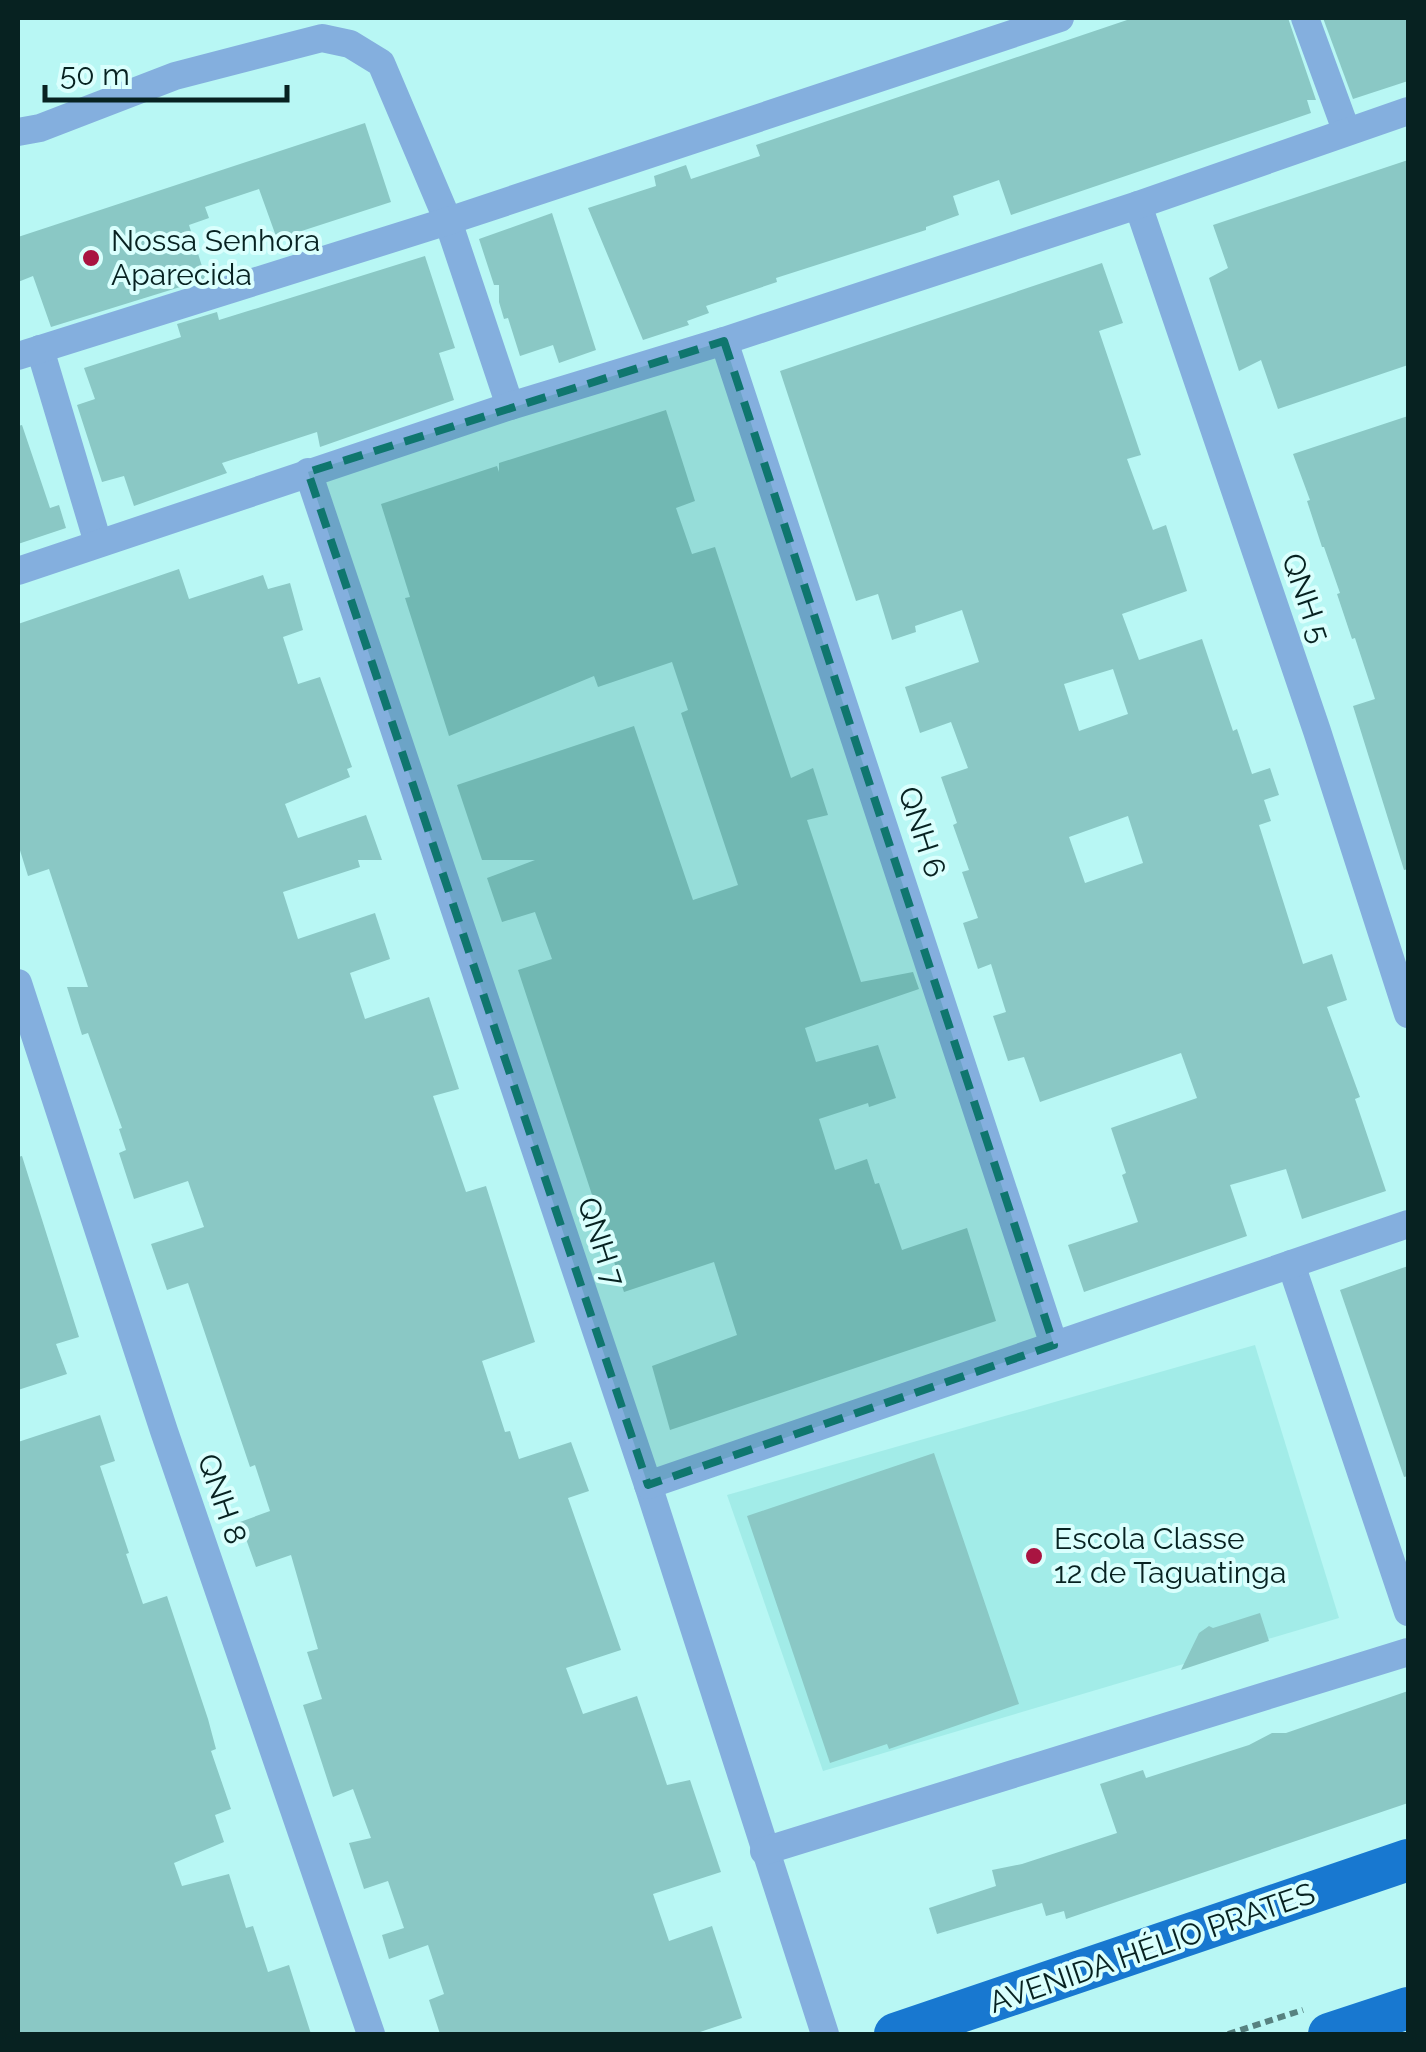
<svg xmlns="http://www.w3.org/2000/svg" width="1426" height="2052" viewBox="0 0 1426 2052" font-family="Raleway,sans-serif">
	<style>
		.built { fill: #a2ece8 }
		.building { fill: #8ac8c5; fill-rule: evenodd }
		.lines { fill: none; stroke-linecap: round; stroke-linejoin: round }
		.path { stroke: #578280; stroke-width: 6; stroke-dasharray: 8 5; stroke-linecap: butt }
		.street { stroke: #84afde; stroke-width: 28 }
		.primary { stroke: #1878d0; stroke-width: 42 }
		.marked { fill: #0f766e; fill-opacity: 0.2; stroke: #0f766e; stroke-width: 8; stroke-dasharray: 20 12; stroke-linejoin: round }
		.poi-dot { fill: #a91441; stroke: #dafffd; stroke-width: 4 }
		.labels { text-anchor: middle; stroke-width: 8; stroke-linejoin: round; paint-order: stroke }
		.poi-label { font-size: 30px; fill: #072221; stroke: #dafffd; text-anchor: start }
		.street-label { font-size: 30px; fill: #072221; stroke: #dafffd }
	</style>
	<rect width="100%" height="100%" fill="#b8f7f4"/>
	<path class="built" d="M1255 1345 1339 1618 823 1771 727 1495Z"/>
	<g class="building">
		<path d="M1133 18H1288L1316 100H1307L1311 113 1011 215 999 180 953 196 959 215 926 227V230L776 278 777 282 706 306 709 313 687 321 689 325 643 340 588 208 656 186 654 176 686 165 691 179 760 156 756 145Z"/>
		<path d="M1323 18H1408V81L1353 99Z"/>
		<path d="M365 123 391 202 277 239 259 189 205 207 209 218 189 225 206 279 51 327 33 276 18 282V237Z"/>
		<path d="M1408 160V365L1278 409 1261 360 1239 371 1209 278 1228 268 1213 225Z"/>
		<path d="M552 213 596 350 559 363 553 345 520 356 508 318 504 319 499 302V285H494L479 239Z"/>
		<path d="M425 256 455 348 439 353 454 400 320 447 317 432 222 463 227 473 134 506 124 476 102 482 77 405 95 399 84 368 181 337 177 324 217 312 219 320Z"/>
		<path d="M1102 263 1123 323 1099 331 1141 455 1127 459 1153 530 1166 525 1187 591 1122 614 1139 660 1202 639 1233 731 1237 729 1252 774 1270 768 1279 795 1264 800 1271 821 1259 825 1303 964 1332 954 1347 1000 1327 1007 1360 1097 1355 1099 1386 1191 1302 1219 1286 1169 1230 1185 1247 1236 1084 1292 1068 1245 1138 1222 1122 1175 1126 1173 1111 1128 1197 1098 1181 1053 1040 1102 1024 1057 1008 1061 993 1016 1006 1012 991 964 978 969 963 923 978 918 962 872 969 870 953 825 957 823 941 777 968 768 951 722 920 733 905 687 979 662 962 610 915 626 916 632 892 640 878 594 856 601 780 371ZM1113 669 1128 714 1079 731 1064 684ZM1128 816 1143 863 1085 883 1069 837Z"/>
		<path d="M666 410 695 501 676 508 692 554 715 547 791 778 813 768 828 815 807 820 861 982 913 972 919 989 805 1028 816 1062 878 1045 896 1098 869 1107 868 1103 819 1119 835 1170 867 1159 875 1184 879 1183 902 1250 967 1228 996 1321 670 1430 652 1366 737 1335 714 1262 624 1292 518 970 552 959 535 912 502 922 487 878 535 860H482L457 785 634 726 693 900 738 885 681 713 688 710 672 662 598 687 594 676 449 736 405 598 410 597 381 504 497 466 499 472V463Z"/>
		<path d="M1408 416V869L1404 870 1353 706 1375 699 1355 638 1352 639 1337 594 1340 593 1324 547H1322L1307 501 1310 500 1293 454Z"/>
		<path d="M22 425 50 508 59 505 66 528 18 544V426Z"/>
		<path d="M179 569 189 599 263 575 268 589 290 583 303 630 283 637 298 684 320 677 352 767 347 769 350 777 285 804 298 838 366 815 382 860H358L360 867 283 892 298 939 375 913 390 959 350 973 365 1019 429 997 459 1089 433 1096 466 1192 486 1186 535 1342 482 1361 505 1432 510 1431 519 1459 571 1442 589 1491 568 1498 621 1650 566 1668 583 1714 637 1696 667 1785 690 1780 721 1872 653 1894 669 1941 712 1926 742 2018 694 2034H440L429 2000 444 1994 428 1945 389 1959 382 1935 404 1928 388 1881 364 1889 349 1843 371 1838 353 1789 333 1797 303 1705 322 1699 307 1652 318 1649 291 1555 256 1567 240 1522 270 1511 255 1465 250 1467 188 1283 167 1290 151 1244 204 1227 188 1181 134 1199 119 1153 126 1150 119 1129 122 1128 88 1033 82 1035 67 987H88L49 869 28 876 18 844V624Z"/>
		<path d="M22 1156 79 1337 56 1344 67 1374 18 1390V1157Z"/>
		<path d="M1408 1266V1476L1404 1477 1340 1290Z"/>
		<path d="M100 1415 115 1461 100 1466 129 1553 126 1554 143 1604 167 1596 208 1719 216 1749 211 1751 231 1809 215 1815 224 1842 174 1863 182 1886 229 1874 246 1928 253 1926 268 1972 289 1965 311 2034H18V1442Z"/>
		<path d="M934 1453 1019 1704 889 1749 887 1744 830 1763 747 1516Z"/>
		<path d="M1260 1613 1269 1641 1181 1670 1199 1633 1209 1626 1213 1628Z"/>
		<path d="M1408 1691V1803L1066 1919 1064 1911 1046 1916 1042 1903 937 1934 929 1908 996 1886 992 1870 1022 1864 1117 1833 1100 1784 1143 1770 1146 1778 1249 1745 1272 1733H1286Z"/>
	</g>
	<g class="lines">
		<path class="path" d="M1228 2034 1303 2010"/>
		<g class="street">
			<path d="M1305 18 1346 130"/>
			<path d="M18 132 40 128 175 76 322 38 350 44 381 63 448 221 510 406"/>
			<path d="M1138 205 1317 731 1408 1014"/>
			<path d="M724 341 1054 1345"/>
			<path d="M40 349 98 543"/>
			<path d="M18 356 448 221 1060 18"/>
			<path d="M308 472 648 1485 825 2034"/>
			<path d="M18 571 510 406 724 341 1138 205 1408 111"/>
			<path d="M18 983 164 1431 371 2034"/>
			<path d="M1291 1264 1408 1612"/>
			<path d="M648 1485 1408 1224"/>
			<path d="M764 1851 1408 1652"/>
		</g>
		<g class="primary">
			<path d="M895 2034 1408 1860"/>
			<path d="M1329 2034 1408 2008"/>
		</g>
	</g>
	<path class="marked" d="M724 341 1054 1345 648 1485 308 472Z"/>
	<g class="poi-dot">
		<circle cx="91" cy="258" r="10"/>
		<circle cx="1034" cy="1556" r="10"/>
	</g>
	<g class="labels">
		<g class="poi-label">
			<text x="111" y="251">Nossa Senhora<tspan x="111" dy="34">Aparecida</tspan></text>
			<text x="1054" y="1549">Escola Classe<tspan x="1054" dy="34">12 de Taguatinga</tspan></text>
		</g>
		<g class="street-label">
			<text transform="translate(1306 598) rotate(71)" y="10">QNH 5</text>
			<text transform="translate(922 832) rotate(72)" y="10">QNH 6</text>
			<text transform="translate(601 1242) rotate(72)" y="10">QNH 7</text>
			<text transform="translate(222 1499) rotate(71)" y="10">QNH 8</text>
			<text transform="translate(1152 1948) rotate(-19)" y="10">AVENIDA HÉLIO PRATES</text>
		</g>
	</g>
	<rect width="1426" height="2052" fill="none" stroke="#072221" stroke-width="40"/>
	<path d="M45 85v15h242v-15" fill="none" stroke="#072221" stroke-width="5"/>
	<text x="60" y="85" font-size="30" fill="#072221" stroke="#dafffd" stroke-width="8" paint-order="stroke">50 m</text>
</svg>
